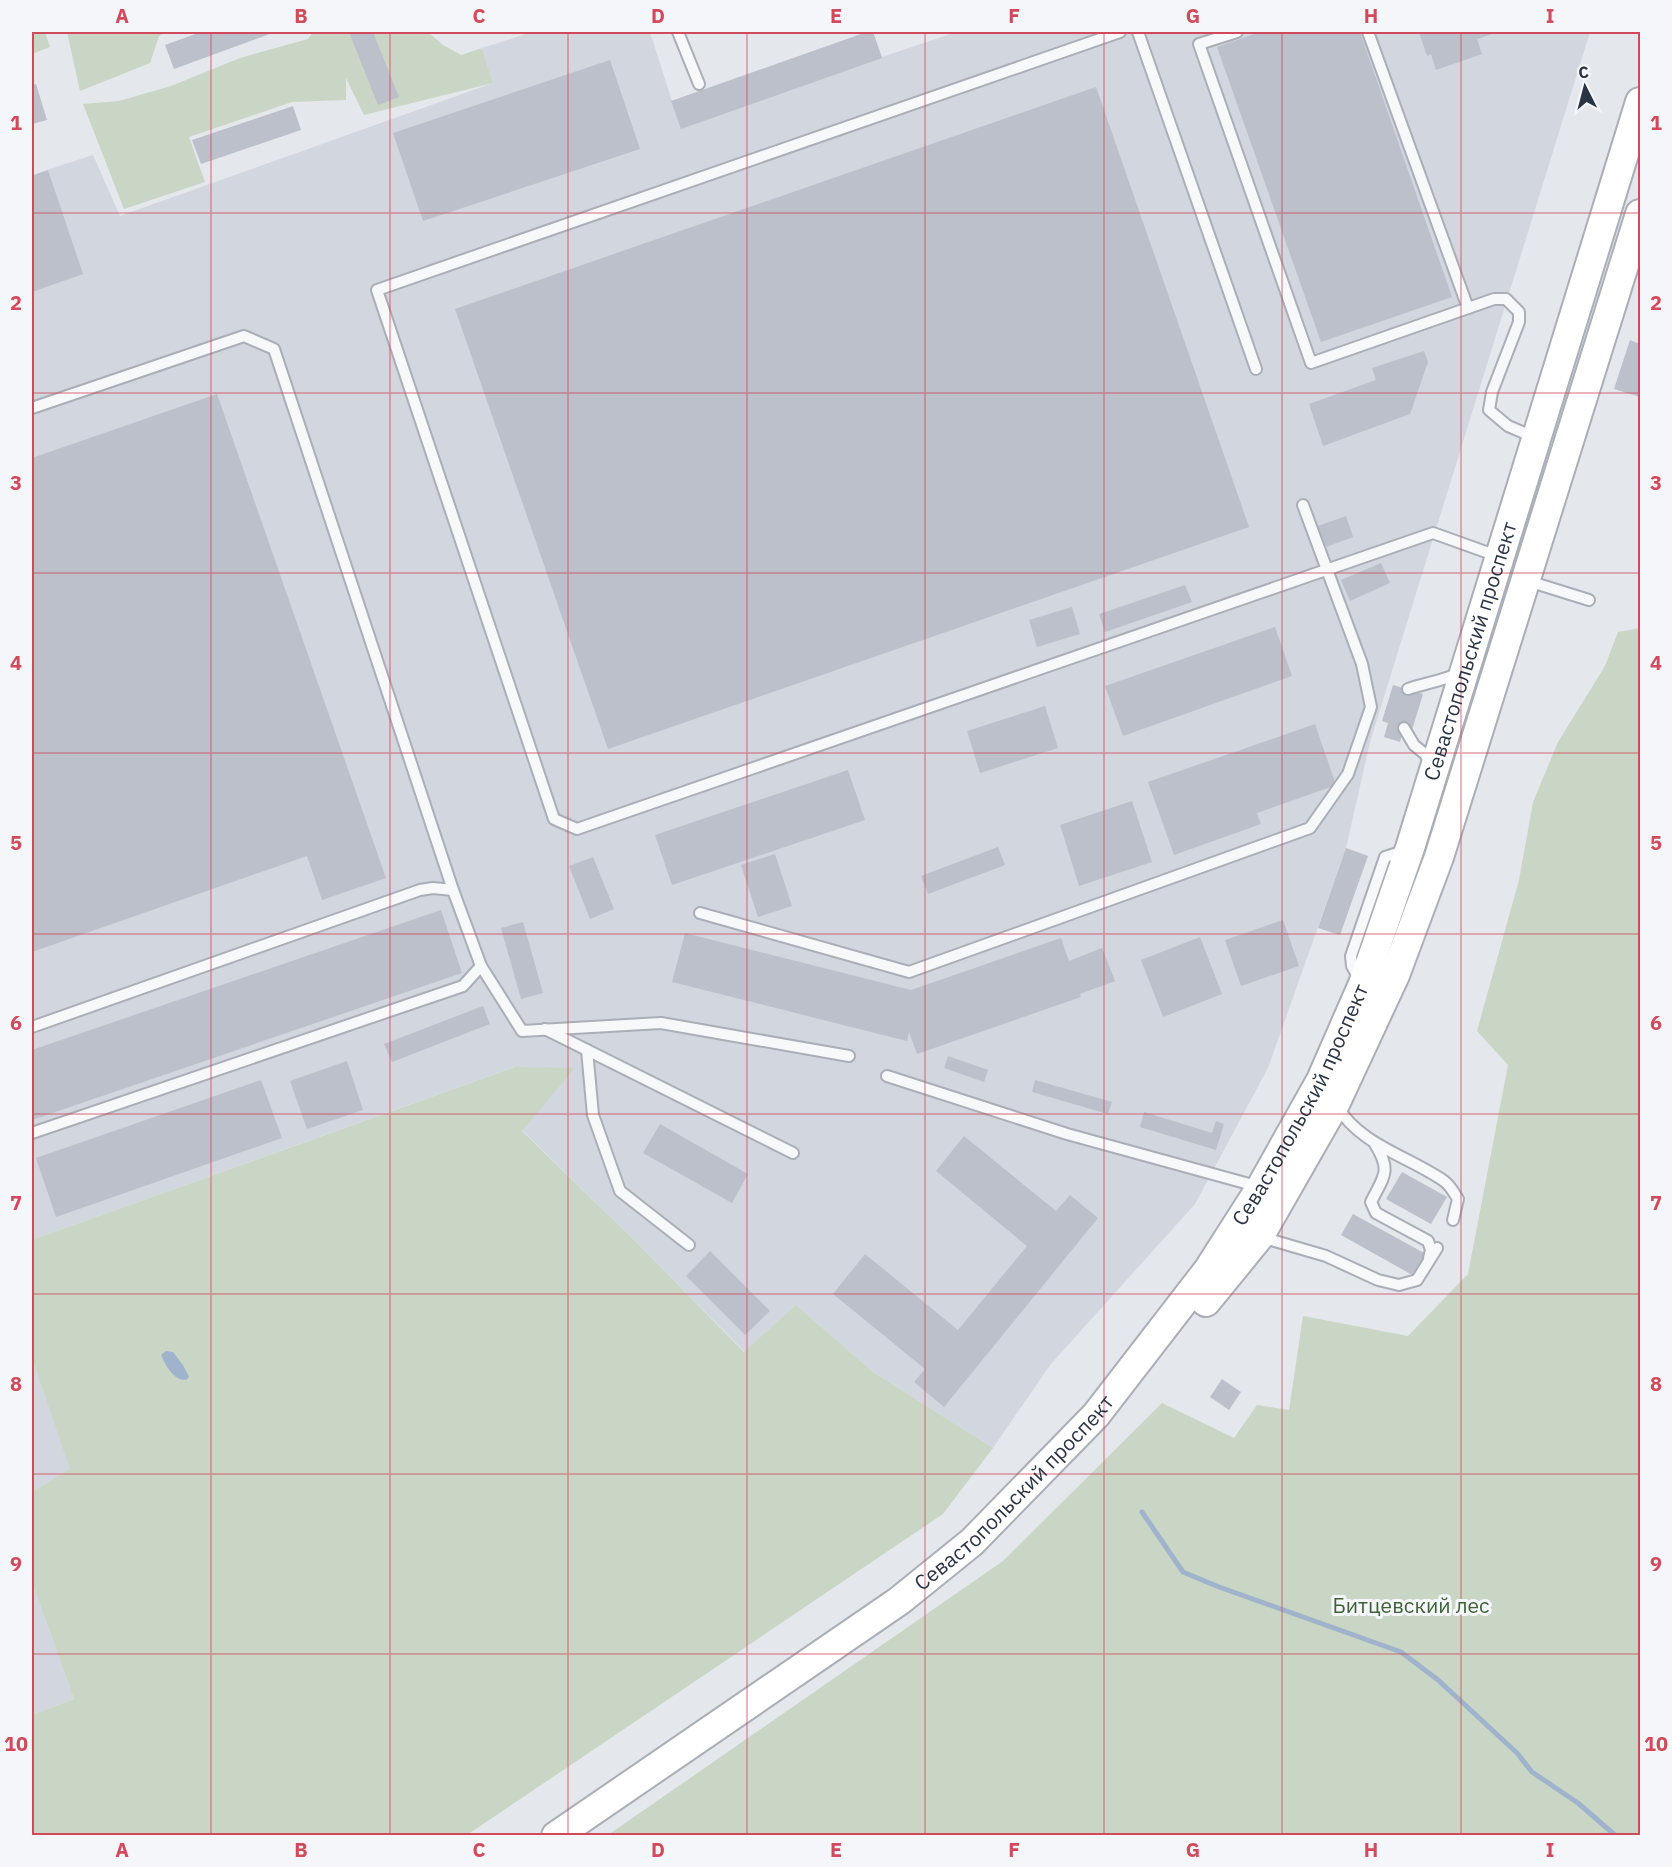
<svg xmlns="http://www.w3.org/2000/svg" width="1672" height="1867" viewBox="0 0 1672 1867" font-family="'IBM Plex Sans',sans-serif">
	<style>
		.built { fill: #d2d6de }
		.green { fill: #c9d6c5 }
		.water { fill: #9fb4cc }
		.lines { fill: none; stroke-linecap: round; stroke-linejoin: round }
		.stream { stroke: #9fb4cc; stroke-width: 5 }
		.building { fill: #bbc0ca }
		.lane-casing { stroke: #a9aeb7; stroke-width: 14 }
		.secondary-casing { stroke: #a9aeb7; stroke-width: 32 }
		.lane { stroke: #f7f8fa; stroke-width: 10 }
		.secondary { stroke: #fff; stroke-width: 28 }
		.grid { fill: none; stroke: #d1495b; stroke-width: 1.5; stroke-opacity: 0.55 }
		.labels { text-anchor: middle; stroke-width: 6; stroke-linejoin: round; paint-order: stroke }
		.street-label { font-size: 21px; fill: #2b3445; stroke: #f4f6f9 }
		.park-label { font-size: 21px; fill: #3f6138; stroke: #f4f6f9 }
		.neatline { fill: none; stroke: #d1495b; stroke-width: 2 }
		.grid-label { font-size: 20px; text-anchor: middle; font-weight: bold; fill: #d1495b }
	</style>
	<rect width="100%" height="100%" fill="#e4e7ec"/>
	<g class="built">
		<path d="M532 32H650L672 101 867 32H873L882 57 957 32H1590L1370 742 1346 848 1268 1068 1195 1204 1050 1365 993 1448 873 1372 796 1305 745 1352 635 1241 522 1130 574 1069 514 1067 32 1240V175L93 155 120 216 493 83 482 48Z"/>
		<path d="M32 1358 71 1469 32 1492Z"/>
		<path d="M32 1582 74 1699 32 1715Z"/>
	</g>
	<g class="green">
		<path d="M32 32H45L50 47 32 54Z"/>
		<path d="M67 32H167L159 36 150 63 80 91Z"/>
		<path d="M313 32H428L443 45 461 55 482 48 493 83 364 115 346 78V100L292 102 189 137 205 182 124 209 83 104 119 101 171 86 240 58 308 39Z"/>
		<path d="M1640 628V1835H608L1003 1561 1162 1403 1234 1438 1257 1405 1289 1410 1303 1316 1408 1336 1468 1274 1508 1065 1477 1031 1519 880 1533 802 1558 742 1605 666 1618 632Z"/>
		<path d="M515 1067 575 1068 522 1131 635 1241 744 1352 796 1305 873 1372 993 1448 943 1514 467 1835H32V1715L74 1699 32 1582V1492L70 1469 32 1358V1240Z"/>
	</g>
	<path class="water" d="M166 1351 173 1352 183 1365 189 1377 186 1380C173 1380 166 1366 161 1355Z"/>
	<g class="lines">
		<path class="stream" d="M1142 1512 1183 1572 1219 1587 1401 1652 1438 1680 1463 1703 1517 1753 1532 1772 1578 1803 1616 1836"/>
	</g>
	<g class="building">
		<path d="M201 32H275L174 69 165 45Z"/>
		<path d="M349 32H373L399 97 378 105Z"/>
		<path d="M867 32H873L882 58 681 129 671 101Z"/>
		<path d="M1260 32H1360L1452 297 1321 342 1217 47Z"/>
		<path d="M1419 32H1498L1477 39 1482 54 1436 70 1431 54 1427 56Z"/>
		<path d="M610 60 640 149 423 221 393 133Z"/>
		<path d="M36 84 47 120 32 124V85Z"/>
		<path d="M1096 87 1249 527 608 749 455 309Z"/>
		<path d="M293 106 301 130 201 164 192 140Z"/>
		<path d="M48 170 83 274 32 292V176Z"/>
		<path d="M1630 340 1640 344V397L1614 389Z"/>
		<path d="M1424 351 1428 362 1410 414 1323 446 1309 404 1376 380 1372 368Z"/>
		<path d="M217 394 386 878 322 900 307 856 32 952V458Z"/>
		<path d="M1346 516 1353 537 1326 547 1318 526Z"/>
		<path d="M1381 563 1390 583 1350 601 1341 580Z"/>
		<path d="M1185 585 1192 602 1105 632 1099 614Z"/>
		<path d="M1072 607 1080 634 1037 647 1029 620Z"/>
		<path d="M1275 627 1292 676 1123 736 1105 686Z"/>
		<path d="M1393 685 1423 694 1412 730 1404 728 1400 742 1384 737 1388 723 1382 721Z"/>
		<path d="M1045 706 1058 748 980 773 967 731Z"/>
		<path d="M1315 724 1336 785 1257 813 1261 824 1174 855 1148 782Z"/>
		<path d="M848 770 865 820 672 885 655 835Z"/>
		<path d="M1132 801 1152 862 1079 886 1060 825Z"/>
		<path d="M998 847 1005 865 928 894 921 876Z"/>
		<path d="M1346 848 1368 856 1340 935 1318 928Z"/>
		<path d="M775 854 792 906 758 917 741 865Z"/>
		<path d="M593 857 614 909 590 919 569 866Z"/>
		<path d="M441 910 462 973 32 1120V1050Z"/>
		<path d="M1283 920 1299 966 1241 986 1225 940Z"/>
		<path d="M523 922 543 993 521 999 501 928Z"/>
		<path d="M685 933 911 990 1061 938 1069 961 1102 948 1115 981 1080 994 1081 997 917 1054 909 1032 907 1041 672 982Z"/>
		<path d="M1200 937 1222 994 1163 1017 1141 960Z"/>
		<path d="M483 1006 490 1024 392 1062 384 1044Z"/>
		<path d="M948 1056 988 1070 984 1082 944 1068Z"/>
		<path d="M347 1061 363 1110 307 1129 290 1081Z"/>
		<path d="M261 1080 282 1138 56 1217 36 1158Z"/>
		<path d="M1035 1080 1112 1102 1108 1114 1032 1092Z"/>
		<path d="M1144 1112 1212 1133 1216 1121 1224 1124 1216 1150 1140 1127Z"/>
		<path d="M660 1124 748 1174 732 1203 643 1153Z"/>
		<path d="M964 1136 1056 1211 1070 1195 1098 1218 944 1407 914 1382 925 1369 833 1294 865 1254 958 1330 1027 1246 936 1171Z"/>
		<path d="M1402 1172 1447 1197 1431 1224 1386 1199Z"/>
		<path d="M1353 1214 1426 1254 1414 1276 1341 1235Z"/>
		<path d="M710 1251 770 1311 745 1335 686 1276Z"/>
		<path d="M1222 1379 1241 1392 1229 1410 1210 1397Z"/>
	</g>
	<g class="lines">
		<defs>
			<g id="lane">
				<path d="M678 32 699 84"/>
				<path d="M1120 32 377 290 554 819 577 829 1433 533 1500 557"/>
				<path d="M1138 32 1256 369"/>
				<path d="M1237 32 1199 44 1311 363 1494 299H1506L1519 312V322L1492 392 1489 410 1508 426 1536 438"/>
				<path d="M1368 32 1468 308"/>
				<path d="M32 408 244 336 274 349 453 890"/>
				<path d="M1528 581 1589 600"/>
				<path d="M1408 689C1425 683 1443 681 1459 673"/>
				<path d="M1404 728 1414 745 1425 754 1432 765"/>
				<path d="M700 913 909 972 1310 828 1348 774 1371 707 1362 664 1303 505"/>
				<path d="M481 966 522 1031 661 1023 849 1056"/>
				<path d="M1360 980 1352 966 1351 956 1385 857 1404 851"/>
				<path d="M32 1027 420 890 433 888 453 890 481 966 463 986 32 1133"/>
				<path d="M545 1029 793 1153"/>
				<path d="M587 1050 593 1115 620 1191 689 1245"/>
				<path d="M887 1076 1067 1134 1260 1187"/>
				<path d="M1337 1106C1360 1145 1408 1156 1444 1181 1450 1185 1454 1193 1458 1199L1453 1220"/>
				<path d="M1375 1144C1392 1171 1384 1176 1371 1202L1376 1213 1428 1241 1431 1250 1429 1258"/>
				<path d="M1261 1237 1326 1256 1378 1280 1399 1285 1417 1280 1437 1248"/>
			</g>
			<g id="secondary">
				<path d="M1206 1302 1259 1237 1335 1104 1395 975 1439 857 1640 214"/>
				<path id="s1" d="M556 1836 899 1601 972 1542 1096 1415 1208 1270 1261 1187 1321 1080 1363 984 1410 848 1640 102"/>
			</g>
		</defs>
		<use href="#lane" class="lane-casing"/>
		<use href="#secondary" class="secondary-casing"/>
		<use href="#lane" class="lane"/>
		<use href="#secondary" class="secondary"/>
	</g>
	<path class="grid" d="M211 32V1836M390 32V1836M568 32V1836M747 32V1836M925 32V1836M1104 32V1836M1282 32V1836M1461 32V1836M32 213H1640M32 393H1640M32 573H1640M32 753H1640M32 934H1640M32 1114H1640M32 1294H1640M32 1474H1640M32 1654H1640"/>
	<g class="labels">
		<g class="street-label">
			<text dy="7" stroke="none"><textPath href="#s1" startOffset="1546">Севастопольский проспект</textPath></text>
			<text dy="7" stroke="none"><textPath href="#s1" startOffset="1060">Севастопольский проспект</textPath></text>
			<text dy="7" stroke="none"><textPath href="#s1" startOffset="574">Севастопольский проспект</textPath></text>
		</g>
		<g class="park-label">
			<text x="1411" y="1613">Битцевский лес</text>
		</g>
	</g>
	<rect width="1672" height="1867" fill="none" stroke="#f4f6f9" stroke-width="66"/>
	<g transform="translate(1585 87) rotate(354)" stroke="#f4f6f9" stroke-width="4.5" paint-order="stroke">
	<path d="M0-4.5L10 22L0 15L-10 22Z" fill="#2b3445"/>
	<text y="-9" font-size="16" font-weight="bold" text-anchor="middle" fill="#2b3445">С</text>
	</g>
	<rect x="33" y="33" width="1606" height="1801" class="neatline"/>
	<g class="grid-label">
		<text x="122" y="23">A</text>
		<text x="301" y="23">B</text>
		<text x="479" y="23">C</text>
		<text x="658" y="23">D</text>
		<text x="836" y="23">E</text>
		<text x="1014" y="23">F</text>
		<text x="1193" y="23">G</text>
		<text x="1371" y="23">H</text>
		<text x="1550" y="23">I</text>
		<text x="16" y="130">1</text>
		<text x="1656" y="130">1</text>
		<text x="16" y="310">2</text>
		<text x="1656" y="310">2</text>
		<text x="16" y="490">3</text>
		<text x="1656" y="490">3</text>
		<text x="16" y="670">4</text>
		<text x="1656" y="670">4</text>
		<text x="16" y="850">5</text>
		<text x="1656" y="850">5</text>
		<text x="16" y="1030">6</text>
		<text x="1656" y="1030">6</text>
		<text x="16" y="1210">7</text>
		<text x="1656" y="1210">7</text>
		<text x="16" y="1391">8</text>
		<text x="1656" y="1391">8</text>
		<text x="16" y="1571">9</text>
		<text x="1656" y="1571">9</text>
		<text x="16" y="1751">10</text>
		<text x="1656" y="1751">10</text>
		<text x="122" y="1857">A</text>
		<text x="301" y="1857">B</text>
		<text x="479" y="1857">C</text>
		<text x="658" y="1857">D</text>
		<text x="836" y="1857">E</text>
		<text x="1014" y="1857">F</text>
		<text x="1193" y="1857">G</text>
		<text x="1371" y="1857">H</text>
		<text x="1550" y="1857">I</text>
	</g>
</svg>
